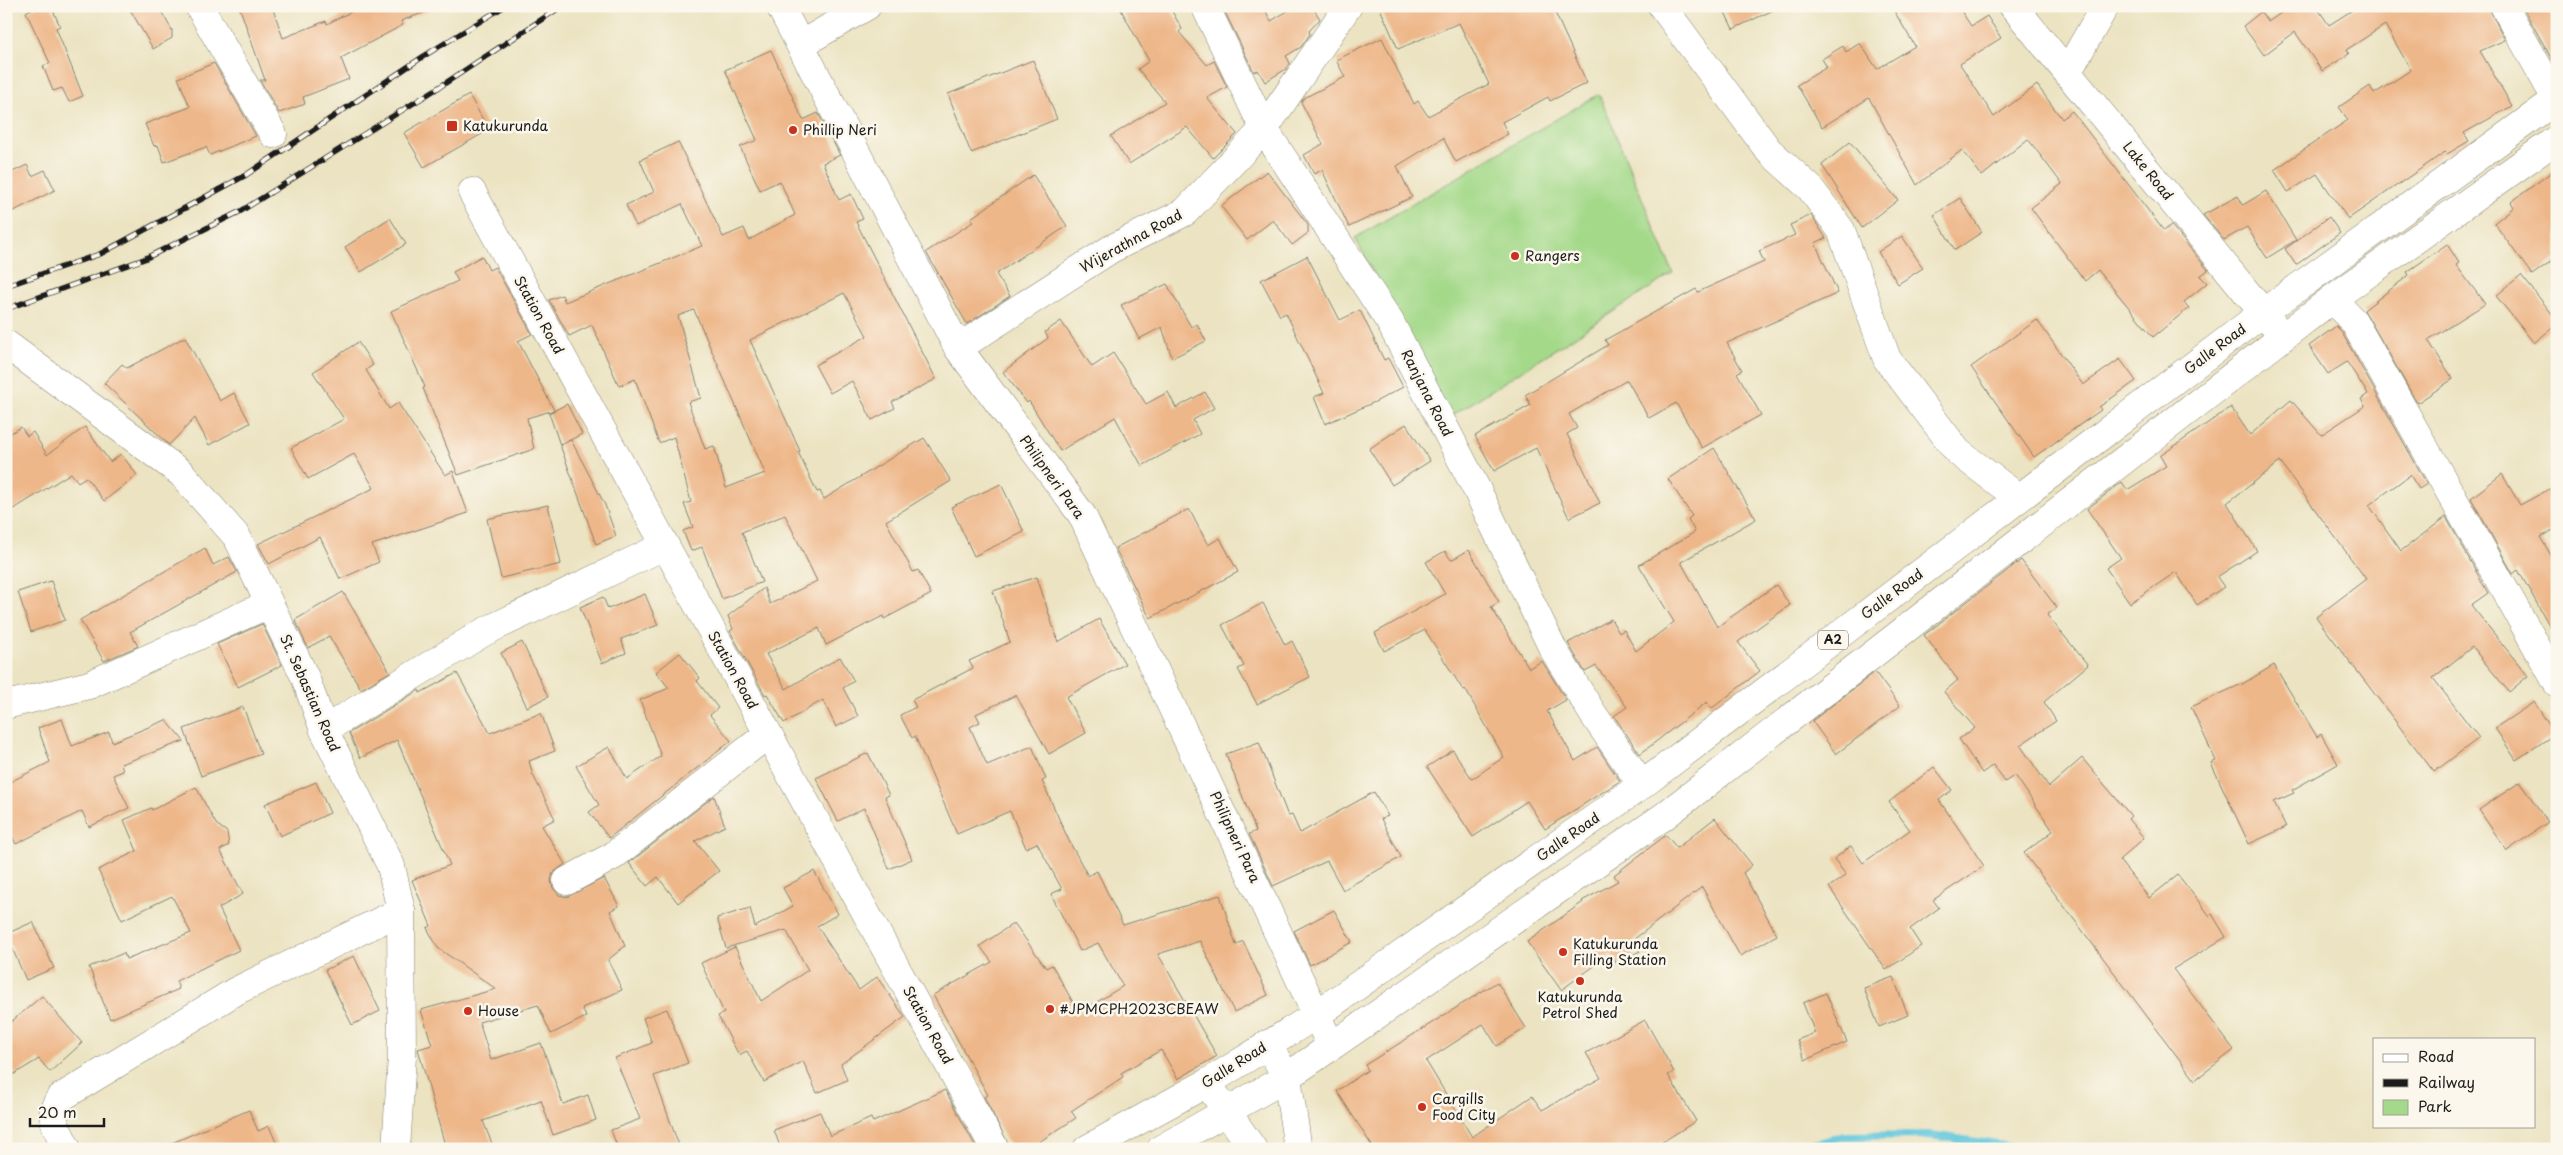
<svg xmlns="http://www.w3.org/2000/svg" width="2563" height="1155" viewBox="0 0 2563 1155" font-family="'Playpen Sans',sans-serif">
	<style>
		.green { fill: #a4d98a; stroke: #607a53 }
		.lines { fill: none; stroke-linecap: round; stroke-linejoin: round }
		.stream { stroke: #5fc6dc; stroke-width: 8 }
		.building { fill: #eeb78a; fill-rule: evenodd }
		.minor-casing { stroke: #84806e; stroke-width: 29 }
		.major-casing { stroke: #84806e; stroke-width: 29 }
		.highway-casing { stroke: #84806e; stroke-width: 29 }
		.minor { stroke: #fff; stroke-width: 28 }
		.major { stroke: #fff; stroke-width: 28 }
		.highway { stroke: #fff; stroke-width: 28 }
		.rail-casing { stroke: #1c1c1c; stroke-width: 5.5 }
		.rail { stroke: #fbf7ec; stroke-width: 4; stroke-dasharray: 11; stroke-linecap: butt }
		.poi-dot { fill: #c8321e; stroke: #fbf7ec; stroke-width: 2 }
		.labels { text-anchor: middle; stroke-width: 5; stroke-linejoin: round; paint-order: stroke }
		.shield { fill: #fbf7ec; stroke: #5f5e5a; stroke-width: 1 }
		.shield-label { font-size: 12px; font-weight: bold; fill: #1c1c1c }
		.poi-label { font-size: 14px; fill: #1c1c1c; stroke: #fbf7ec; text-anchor: start }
		.street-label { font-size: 14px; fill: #1c1c1c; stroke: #fbf7ec }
	</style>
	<rect width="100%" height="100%" fill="#fbf7ec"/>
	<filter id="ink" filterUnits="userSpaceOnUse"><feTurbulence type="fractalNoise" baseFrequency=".02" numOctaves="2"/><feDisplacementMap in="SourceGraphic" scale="10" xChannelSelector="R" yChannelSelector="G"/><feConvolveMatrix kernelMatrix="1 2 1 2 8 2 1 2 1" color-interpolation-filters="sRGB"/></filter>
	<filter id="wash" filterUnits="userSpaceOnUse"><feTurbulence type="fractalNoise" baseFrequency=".0096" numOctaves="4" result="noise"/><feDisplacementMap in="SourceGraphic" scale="20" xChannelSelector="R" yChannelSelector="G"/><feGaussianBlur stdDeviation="1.12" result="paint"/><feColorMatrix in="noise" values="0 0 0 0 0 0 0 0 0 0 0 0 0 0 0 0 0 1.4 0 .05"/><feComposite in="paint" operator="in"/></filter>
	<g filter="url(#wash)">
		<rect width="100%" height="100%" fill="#ebe3c1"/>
		<path class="green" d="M1599 94 1673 273 1450 417 1355 238Z"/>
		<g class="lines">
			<path class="stream" d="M1794 1149 1844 1136 1931 1135 2023 1149"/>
		</g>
		<g id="blocks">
			<g class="building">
				<path d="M37 6H51L60 26 56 28 83 96 69 102 62 88 53 91 43 66 50 63 26 12Z"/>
				<path d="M128 6H158L172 30V38L153 49Z"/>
				<path d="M239 6H272L283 38 326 21 327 24 362 6H436V8L401 21 403 25 341 58 349 79 303 97 305 104 279 113 260 80H265Z"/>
				<path d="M1119 6H1169L1182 29 1179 32 1207 65 1214 61 1227 87 1207 98 1237 134 1213 158 1187 127 1129 164 1111 136 1165 102 1138 69 1149 61Z"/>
				<path d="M1222 6H1263L1271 21 1296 6H1312L1320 19 1309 31 1310 34 1301 47 1286 56 1290 63 1286 69 1265 82 1258 70 1254 72Z"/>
				<path d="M1379 6H1552L1587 83 1550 101 1548 97 1502 122 1508 134 1456 162 1443 138 1397 166 1412 197 1349 227 1322 170 1314 174 1304 155 1323 144 1301 102 1304 98 1345 77 1336 60 1382 38 1414 104 1418 101 1428 116 1489 84 1459 23 1398 49Z"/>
				<path d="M1722 6H1782L1733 29Z"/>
				<path d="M1891 6H1958L1971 26 1987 16 2001 38 1960 64 1994 117 2037 85 2062 119 2072 111 2164 231 2171 225 2208 270 2200 276 2207 283 2184 302 2189 308 2153 337 2098 270 2085 281 2031 208 2062 184 2028 139 1982 176 1962 150 1917 185 1869 98 1822 127 1797 85 1827 67 1822 59 1843 46 1846 52 1860 43 1877 69 1915 46Z"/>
				<path d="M2291 6H2316L2329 25 2359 6H2488L2505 40 2480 51 2512 106 2464 133 2469 141 2447 154 2445 152 2348 219 2317 174 2288 192 2274 170 2348 120 2339 107 2370 86 2374 94 2411 70 2385 25 2346 50 2349 54 2322 71 2295 32 2264 55 2243 26 2261 12 2268 22Z"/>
				<path d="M2522 6H2557V68Z"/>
				<path d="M771 50 803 120 818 113 840 155 823 163 839 200 851 194 863 219 856 222 936 379 892 402 895 408 872 420 852 381 830 393 815 365 867 336 844 293 750 340 800 451 798 452 817 492 820 491 824 499 924 438 951 481 886 521 913 572 918 570 931 594 884 619 883 616 826 645 819 628 766 654 786 689 840 657 854 681 843 688 858 716 836 727 823 700 784 723 767 694 765 695 730 631 733 629 728 616 764 588 770 604 817 581 785 515 742 532 762 582 722 599 702 547 691 551 683 531 693 527 684 504 691 502 674 437 659 443 635 379 619 386 592 325 569 336 549 300 562 295 565 302 702 246 682 204 636 226 626 205 654 192 640 160 678 142 723 237 744 228 749 240 795 215 780 181 760 190 740 147 757 140 725 70ZM694 310 765 473 726 488 714 446 705 449 688 402 701 398 678 316Z"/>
				<path d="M1033 60 1057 119 971 153 948 94Z"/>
				<path d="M214 63 256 136 210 155 206 147 164 162 158 145 154 146 145 124 190 107 178 78Z"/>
				<path d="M469 95 489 130 424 167 404 133Z"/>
				<path d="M1850 142 1898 200 1862 228 1822 165Z"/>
				<path d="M27 165 32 176 45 170 55 190 6 215V175Z"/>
				<path d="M2557 168V257L2532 275 2494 223 2514 207 2511 202Z"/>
				<path d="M1267 171 1308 225V233L1292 245 1273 220 1247 240 1221 206Z"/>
				<path d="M1033 175 1067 226 996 274 1010 296 967 324 926 252 973 222 971 218Z"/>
				<path d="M2266 191 2296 240 2267 258 2247 227 2224 240 2203 215 2238 196 2243 205Z"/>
				<path d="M1960 198 1982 232 1955 250 1934 215Z"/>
				<path d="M1811 215 1826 238 1815 243 1838 293 1727 343 1742 370 1737 373 1761 415 1702 448 1676 403 1649 418 1627 380 1569 414 1577 428 1567 434 1600 503 1569 518 1536 448 1494 471 1475 436 1531 405 1525 395 1608 345 1605 340 1696 289 1698 292 1764 262 1759 251 1795 235 1790 225Z"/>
				<path d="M2329 217 2340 233 2296 265 2285 249Z"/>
				<path d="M390 218 406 244 361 272 345 247Z"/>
				<path d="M1902 236 1923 268 1898 284 1878 252Z"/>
				<path d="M2447 244 2459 263 2456 265 2485 304 2428 340 2453 379 2417 403 2364 310 2409 275 2407 272Z"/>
				<path d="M482 256 489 270 495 267 532 334 518 341 554 410 527 418 534 449 458 475 423 388 425 387 391 311 458 281 453 272Z"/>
				<path d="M1307 256 1340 320 1360 310 1384 360 1388 358 1403 387 1377 401 1325 424 1314 397 1324 393 1286 313 1280 316 1261 280Z"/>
				<path d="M2521 275 2557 320V324L2534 343 2496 296Z"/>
				<path d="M1167 284 1191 327 1197 324 1206 341 1172 358 1162 327 1139 339 1121 305Z"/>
				<path d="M2037 320 2083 385 2120 359 2136 381 2099 407 2101 410 2034 457 1971 367Z"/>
				<path d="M1061 321 1092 367 1113 353 1146 404 1168 392 1176 408 1205 392 1214 408 1193 420 1200 434 1142 466 1115 417 1060 451 1029 401 1027 403 1003 372 1048 338 1045 332Z"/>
				<path d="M2336 326 2341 331 2427 484 2419 489 2410 475 2369 505 2401 551 2446 517 2488 593 2471 605 2528 676 2509 692 2472 647 2433 678 2479 738 2434 772 2316 617 2366 579 2280 462 2227 503 2257 551 2217 577 2224 587 2197 605 2176 572 2130 603 2106 568 2121 558 2087 509 2122 482 2127 490 2166 466 2160 456 2231 407 2250 435 2291 400 2321 435 2365 406 2361 399 2368 394 2347 362 2328 374 2309 346Z"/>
				<path d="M185 337 220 401 234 393 250 423 209 445 195 418 169 445 104 383 122 364 127 368Z"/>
				<path d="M358 342 373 365 366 370 389 409 398 403 445 475 453 471 468 513 372 545 379 562 340 579 320 537 269 564 258 544 374 488 354 454 308 479 291 448 344 419 313 372Z"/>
				<path d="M567 404 582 434 560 445 549 413Z"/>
				<path d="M1406 424 1430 461 1392 485 1369 449Z"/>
				<path d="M21 427 27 436 33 432 47 455 85 427 110 462 121 454 137 475 104 501 86 477 78 482 71 473 6 514V436Z"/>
				<path d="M571 440 605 505 616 536 596 544 560 445Z"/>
				<path d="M1714 448 1756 519 1681 562 1717 627 1776 585 1790 605 1738 642 1760 671 1711 709 1707 702 1640 754 1614 716 1627 707 1596 666 1585 672 1568 643 1611 619 1619 633 1624 630 1636 651 1674 622 1639 565 1695 532 1688 519 1692 516 1668 479Z"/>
				<path d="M2502 474 2520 505 2557 485V528L2540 537 2557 565V639L2518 570 2513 574 2471 498Z"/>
				<path d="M1001 484 1024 532 974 556 951 507Z"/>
				<path d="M548 505 561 564 501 578 487 519Z"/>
				<path d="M1189 509 1208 545 1220 538 1238 572 1150 618 1115 548Z"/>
				<path d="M205 548 213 565 229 557 237 572 130 632 138 646 104 661 80 620Z"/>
				<path d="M1469 550 1499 602 1491 607 1529 668 1542 661 1566 700 1547 711 1575 761 1597 747 1620 781 1545 829 1527 801 1473 837 1427 767 1453 750 1472 779 1504 757 1465 689 1463 690 1425 630 1384 651 1375 633 1445 594 1426 562 1445 551 1451 560Z"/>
				<path d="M2021 560 2057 608 2047 615 2088 665 2044 702 2056 721 2020 745 2049 787 2082 758 2131 816 2128 819 2144 838 2119 860 2149 898 2178 875 2210 916 2212 914 2226 937 2173 969 2234 1050 2195 1080 2024 853 2053 831 2015 775 2005 782 1993 765 1982 773 1959 739 1975 728 1944 692 1958 680 1924 635Z"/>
				<path d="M1037 577 1058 642 1099 619 1125 664 1066 697 1086 733 1049 754 1016 695 976 714 980 722 970 727 987 765 1032 746 1046 779 1042 781 1069 841 1088 876 1097 871 1123 925 1220 895 1236 945 1243 941 1268 995 1234 1012 1200 941 1158 954 1217 1056 1178 1079 1161 1050 1121 1073 1123 1077 1071 1111 1076 1118 1028 1149H1011L984 1097 988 1095 933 995 992 962 980 946 1014 923 1046 968 1052 965 1079 1013 1123 986 1098 943 1080 951 1051 894 1062 889 1037 843 1026 848 1010 811 957 834 915 736 912 738 900 715 916 707 912 700 973 668 969 661 1010 642 993 591Z"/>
				<path d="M51 581 65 620 31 632 18 592Z"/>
				<path d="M343 592 390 672 361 689 329 636 308 648 295 620Z"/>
				<path d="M645 594 658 625 621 639 626 653 602 663 580 607 603 597 608 609Z"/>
				<path d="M1263 603 1285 645 1292 641 1310 677 1257 704 1238 669 1244 666 1222 625Z"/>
				<path d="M262 624 282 665 238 687 217 644Z"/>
				<path d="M522 642 548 697 527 707 501 653Z"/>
				<path d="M680 653 700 678 697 681 718 708 710 715 731 741 609 838 589 812 599 805 576 766 609 747 627 779 661 756 640 700 669 688 656 672Z"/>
				<path d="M2274 665 2317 737 2321 734 2338 764 2292 790 2294 793 2274 802 2286 827 2249 844 2211 763 2216 761 2191 707 2244 683Z"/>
				<path d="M1875 672 1900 706 1836 754 1812 721Z"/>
				<path d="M457 673 490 733 541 713 555 751 529 761 533 775 555 819 542 826 565 864 553 873 551 881 553 888 559 895 567 897 604 878 619 906 610 911 625 946 608 960 622 990 582 1008 586 1017 551 1034 538 1005 479 1022 491 1060 541 1043 563 1104 588 1095 596 1120 553 1135 541 1100 483 1121 494 1149H446L418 1049 432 1045 421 1010 496 989 438 948 427 928 431 926 412 880 450 865 397 740 360 758 349 733 419 690 420 693Z"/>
				<path d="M2534 702 2555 734 2516 760 2495 728Z"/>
				<path d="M243 707 261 754 201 776 184 729Z"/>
				<path d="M62 719 72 746 109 732 112 742 166 720 184 741 121 764 123 771 113 775 129 808 89 827 82 811 16 844 6 826V784L50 762 38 728Z"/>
				<path d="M1259 742 1288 816 1292 815 1300 833 1374 792 1388 816 1381 819 1401 857 1343 890 1327 861 1273 886 1249 834 1256 831 1226 754Z"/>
				<path d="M868 753 889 795 885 797 912 859 889 869 864 808 838 821 816 778Z"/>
				<path d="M1934 767 1952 790 1939 800 1984 866 1933 900 1939 908 1910 929 1921 946 1886 970 1829 887 1846 875 1834 859 1851 846 1863 863 1910 830 1889 802Z"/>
				<path d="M316 782 330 813 280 836 265 804Z"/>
				<path d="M2520 782 2548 822 2507 851 2479 810Z"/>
				<path d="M196 787 216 824 227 832 229 845 220 850 243 894 219 908 239 950 176 981 179 989 110 1019 89 967 124 953 126 959 191 933 172 896 122 920 98 870 137 851 124 820 151 808 152 810Z"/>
				<path d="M714 796 725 826 695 841 719 871 678 903 658 877 647 886 629 863Z"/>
				<path d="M1715 818 1752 865 1743 873 1777 935 1740 956 1702 887 1633 940 1640 951 1617 964 1611 954 1561 990 1527 942 1583 902 1582 901 1618 881 1614 875 1666 835 1677 848Z"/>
				<path d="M814 871 838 914 817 926 859 990 877 977 905 1017 841 1064 847 1080 817 1093 803 1061 764 1082 747 1051 739 1055 718 1016 724 1013 701 963 735 947 761 1001 808 970 786 930 726 948 717 918 750 908 755 927 793 906 783 888Z"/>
				<path d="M1334 910 1352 942 1310 965 1294 931Z"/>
				<path d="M33 922 54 968 26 980 6 934Z"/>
				<path d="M354 956 380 1011 352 1025 325 970Z"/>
				<path d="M1893 977 1908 1015 1879 1027 1864 988Z"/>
				<path d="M1497 982 1526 1028 1497 1046 1483 1024 1426 1061 1472 1137 1532 1096 1542 1110 1601 1078 1586 1053 1645 1020 1674 1072 1668 1075 1696 1121 1651 1149H1374L1337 1091 1368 1070 1365 1065Z"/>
				<path d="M1826 993 1847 1042 1805 1060 1797 1040 1815 1033 1803 1003Z"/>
				<path d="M42 996 82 1043 50 1072 39 1059 6 1079V1026Z"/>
				<path d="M667 1009 688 1063 654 1076 680 1149H618L611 1130 640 1119 615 1058 652 1043 643 1018Z"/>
				<path d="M945 1090 977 1149H781L774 1130 820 1112 830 1136 871 1118 873 1122Z"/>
				<path d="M249 1110 258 1131 269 1126 279 1149H158Z"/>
			</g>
		</g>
	</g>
	<g filter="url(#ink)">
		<use href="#blocks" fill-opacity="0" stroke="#84806e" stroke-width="1"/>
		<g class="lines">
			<defs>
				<g id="minor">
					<path d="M199 6 273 134"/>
					<path d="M780 6 958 348 1082 515 1331 1046"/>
					<path d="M1205 6 1264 129 1390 322 1479 494 1553 649 1593 714 1642 785"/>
					<path d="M1662 6 1769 151 1810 188 1841 230 1887 359 1958 452 2019 498"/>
					<path d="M2013 6 2283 337"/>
					<path d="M2504 6 2556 99"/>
					<path d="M800 45 867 6"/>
					<path d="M2068 71 2105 6"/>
					<path d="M472 192 995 1149"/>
					<path d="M2332 299 2354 322 2557 683"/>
					<path d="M6 344 181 473 237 537 305 677 324 730 391 866 401 911 402 1056 396 1149"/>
					<path d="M958 348 1111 249 1185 212 1264 129 1348 6"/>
					<path d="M6 705 89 685 269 604"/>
					<path d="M324 730 484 632 664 546"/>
					<path d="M567 881 613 856 768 734"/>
					<path d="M67 1149C58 1129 46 1117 60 1098L236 991 401 911"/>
				</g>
				<g id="major">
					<path d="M1267 1044 1287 1077 1298 1149"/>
					<path d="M1207 1083 1253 1149"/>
				</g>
				<g id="highway">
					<path d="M1087 1149 1207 1083 1316 1015 1642 785 2264 312 2557 99"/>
					<path d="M1161 1149 1287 1077 1663 817 2332 299 2557 139"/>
				</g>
			</defs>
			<use href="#minor" class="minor-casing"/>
			<use href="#major" class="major-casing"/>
			<use href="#highway" class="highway-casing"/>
			<use href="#minor" class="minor"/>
			<use href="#major" class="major"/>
			<use href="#highway" class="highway"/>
			<defs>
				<g id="rail">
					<path d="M6 286 100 254 246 175 424 56 505 6"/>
					<path d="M6 309 144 259 241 211 441 86 562 6"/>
				</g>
			</defs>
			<use href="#rail" class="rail-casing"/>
			<use href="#rail" class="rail"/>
		</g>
	</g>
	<g class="poi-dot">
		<rect x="446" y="120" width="12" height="12" rx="2.5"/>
		<circle cx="793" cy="130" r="5"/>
		<circle cx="1515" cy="256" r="5"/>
		<circle cx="1563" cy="952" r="5"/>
		<circle cx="1580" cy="981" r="5"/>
		<circle cx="1050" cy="1009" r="5"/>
		<circle cx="468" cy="1011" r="5"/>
		<circle cx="1422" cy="1107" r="5"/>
	</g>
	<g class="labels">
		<rect class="shield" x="1818" y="630.5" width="30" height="19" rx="4"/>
		<g class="shield-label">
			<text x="1833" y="644">A2</text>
		</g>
		<g class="poi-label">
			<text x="463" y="131">Katukurunda</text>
			<text x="803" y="135">Phillip Neri</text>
			<text x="1525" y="261">Rangers</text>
			<text x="1573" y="949">Katukurunda<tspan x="1573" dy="16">Filling Station</tspan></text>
			<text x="1580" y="1002" text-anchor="middle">Katukurunda<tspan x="1580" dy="16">Petrol Shed</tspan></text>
			<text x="1060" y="1014">#JPMCPH2023CBEAW</text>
			<text x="478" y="1016">House</text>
			<text x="1432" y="1104">Cargills<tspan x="1432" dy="16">Food City</tspan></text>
		</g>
		<g class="street-label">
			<text transform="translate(2148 171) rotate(51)" y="5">Lake Road</text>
			<text transform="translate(1131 241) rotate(-29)" y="5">Wijerathna Road</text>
			<text transform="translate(539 315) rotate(61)" y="5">Station Road</text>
			<text transform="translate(2215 349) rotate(-37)" y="5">Galle Road</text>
			<text transform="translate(1427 393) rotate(63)" y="5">Ranjana Road</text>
			<text transform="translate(1052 477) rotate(54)" y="5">Philipneri Para</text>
			<text transform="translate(1892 594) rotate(-37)" y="5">Galle Road</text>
			<text transform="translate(733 670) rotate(61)" y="5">Station Road</text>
			<text transform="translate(310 693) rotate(66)" y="5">St. Sebastian Road</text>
			<text transform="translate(1235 837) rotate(65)" y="5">Philipneri Para</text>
			<text transform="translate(1568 837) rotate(-35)" y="5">Galle Road</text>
			<text transform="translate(928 1025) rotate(61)" y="5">Station Road</text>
			<text transform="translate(1234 1065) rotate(-32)" y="5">Galle Road</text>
		</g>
	</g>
	<rect width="2563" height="1155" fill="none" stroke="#fbf7ec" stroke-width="25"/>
	<rect x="2373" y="1038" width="162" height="90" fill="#fbf7ec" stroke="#a29f99"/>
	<rect x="2383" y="1054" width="25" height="8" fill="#ffffff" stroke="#a29f99"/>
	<text x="2418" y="1062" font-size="15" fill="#1c1c1c">Road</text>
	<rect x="2383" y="1079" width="25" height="8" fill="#1c1c1c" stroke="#a29f99"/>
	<text x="2418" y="1088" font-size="15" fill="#1c1c1c">Railway</text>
	<rect x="2383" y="1100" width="25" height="15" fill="#a4d98a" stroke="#a29f99"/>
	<text x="2418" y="1112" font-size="15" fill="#1c1c1c">Park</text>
	<path d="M30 1118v8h74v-8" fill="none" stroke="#1c1c1c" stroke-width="2.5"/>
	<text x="38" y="1118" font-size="15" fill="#1c1c1c" stroke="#fbf7ec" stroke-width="4" paint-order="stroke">20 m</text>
</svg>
